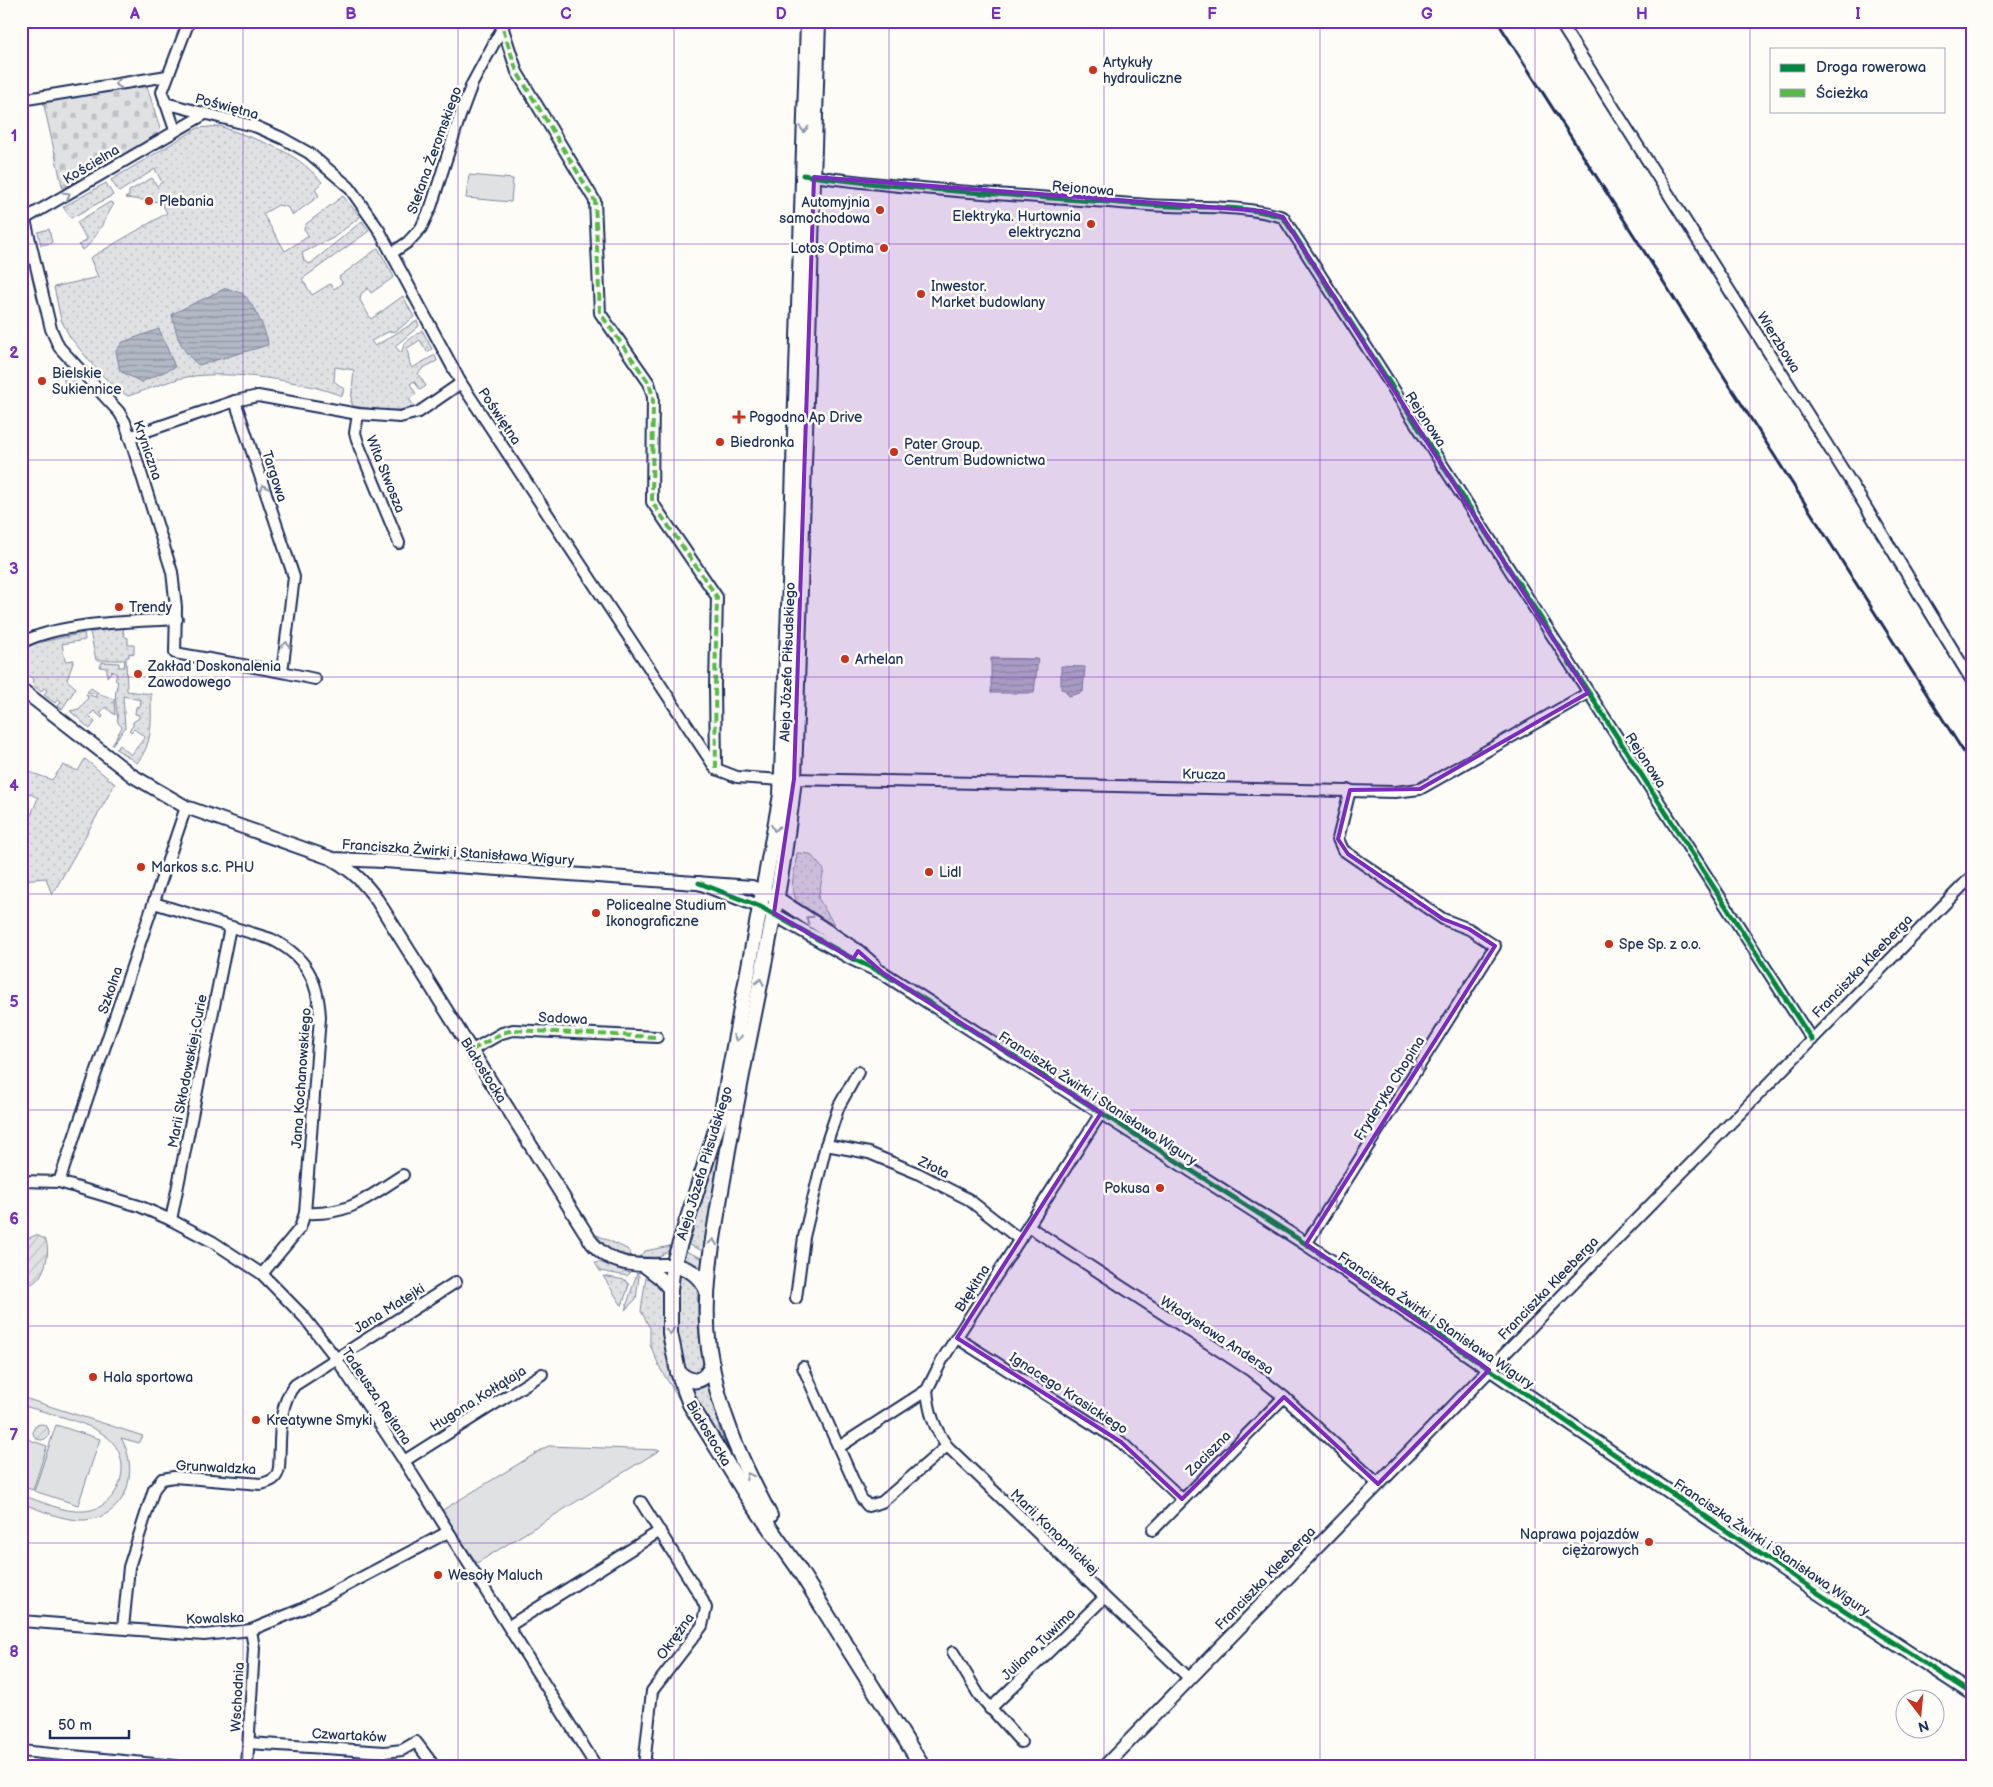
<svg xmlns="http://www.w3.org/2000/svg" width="1993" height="1787" viewBox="0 0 1993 1787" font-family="'Balsamiq Sans',sans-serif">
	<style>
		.grass { fill: url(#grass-dots); stroke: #7e88a0 }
		.cemetery { fill: url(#cemetery-stones); stroke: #7e88a0 }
		.park { fill: #e0e1e3; stroke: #7e88a0 }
		.garden { fill: url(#garden-furrows); stroke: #7e88a0 }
		.water { fill: url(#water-rules); stroke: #76819c }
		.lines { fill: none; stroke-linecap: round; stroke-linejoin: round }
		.minor-casing { stroke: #1b2f5e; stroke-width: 14 }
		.tertiary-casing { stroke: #1b2f5e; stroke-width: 16 }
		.secondary-casing { stroke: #1b2f5e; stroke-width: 18 }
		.minor { stroke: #fdfcf7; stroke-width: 10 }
		.tertiary { stroke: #fdfcf7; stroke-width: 12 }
		.secondary { stroke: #fdfcf7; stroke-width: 14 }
		.rail { stroke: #1b2f5e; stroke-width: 3 }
		.quiet { stroke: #58b947; stroke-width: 4; stroke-dasharray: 8 4; stroke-linecap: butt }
		.cycleway-casing { stroke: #fdfcf7; stroke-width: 8 }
		.cycleway { stroke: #00873e; stroke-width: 5 }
		.oneway { stroke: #8c96aa }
		.marked { fill: #7b2cbf; fill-opacity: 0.2; stroke: #7b2cbf; stroke-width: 4; stroke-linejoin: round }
		.grid { fill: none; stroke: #7b2cbf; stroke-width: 1; stroke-opacity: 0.55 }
		.poi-dot { fill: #c8321e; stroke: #fdfcf7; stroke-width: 2 }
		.labels { text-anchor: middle; stroke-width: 5; stroke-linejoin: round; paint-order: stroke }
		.poi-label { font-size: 14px; fill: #1b2f5e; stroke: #fdfcf7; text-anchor: start }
		.street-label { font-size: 14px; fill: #1b2f5e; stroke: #fdfcf7 }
		.neatline { fill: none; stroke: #7b2cbf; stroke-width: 2 }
		.grid-label { font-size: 16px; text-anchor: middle; font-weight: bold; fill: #7b2cbf }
	</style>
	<defs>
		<pattern id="grass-dots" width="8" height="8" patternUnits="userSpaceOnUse" patternTransform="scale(1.25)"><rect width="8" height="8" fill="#e0e1e3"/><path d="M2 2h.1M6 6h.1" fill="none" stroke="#c0c1c5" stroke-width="1.8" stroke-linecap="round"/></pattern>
		<pattern id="cemetery-stones" width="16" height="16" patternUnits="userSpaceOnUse" patternTransform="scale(1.25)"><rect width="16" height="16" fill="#e0e1e3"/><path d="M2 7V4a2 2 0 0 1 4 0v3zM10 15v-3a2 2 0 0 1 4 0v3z" fill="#c0c1c5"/></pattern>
		<pattern id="garden-furrows" width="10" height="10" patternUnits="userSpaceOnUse" patternTransform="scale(1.25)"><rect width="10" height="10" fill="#e0e1e3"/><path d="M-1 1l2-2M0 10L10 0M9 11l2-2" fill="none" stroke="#c0c1c5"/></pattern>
		<pattern id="water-rules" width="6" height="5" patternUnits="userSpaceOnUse" patternTransform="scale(1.25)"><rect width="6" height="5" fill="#b3b8c5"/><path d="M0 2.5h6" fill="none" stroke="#9196a3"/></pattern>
	</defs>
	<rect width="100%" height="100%" fill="#fdfcf7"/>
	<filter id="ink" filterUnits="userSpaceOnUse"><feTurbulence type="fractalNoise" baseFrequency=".02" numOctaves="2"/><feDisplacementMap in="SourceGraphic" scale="10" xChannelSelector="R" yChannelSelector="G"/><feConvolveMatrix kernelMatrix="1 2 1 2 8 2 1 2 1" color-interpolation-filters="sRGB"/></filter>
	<g filter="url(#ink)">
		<g class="grass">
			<path d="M220 126C261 142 291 147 322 182L315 189 319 196 293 215 287 207 278 205 263 214 285 251 309 236 304 229 306 224 343 196 360 217 333 238 302 253 304 261 310 264 362 221 369 231 302 279 312 295 330 284 334 289 342 283 339 277 378 248 394 277 371 293 368 288 361 294 360 300 371 319 403 296 414 317 396 331 388 332 371 341 375 346 417 321 419 326 395 346 401 353 405 343 422 330 432 349 427 352 420 340 406 349C410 355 408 363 412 368L435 355 437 361 423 368 418 374 426 386 420 390 414 381 410 384 416 394 409 399 414 406C394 414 375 409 353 406L351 402 354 370 335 367 334 381 344 389 342 396C301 380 230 370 187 377 167 381 147 390 128 396L115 388 96 369 70 337 61 320 54 287 98 277 90 258 167 213 161 202 125 198 129 196V191L152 178 157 186 162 182 155 169 119 192 111 180 198 128Z"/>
			<path d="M106 183 113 195 71 218 63 207Z"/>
			<path d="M110 202 114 204C107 215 92 247 82 250L79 245 87 240 77 222Z"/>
			<path d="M49 229 52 243 41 245 38 232Z"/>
			<path d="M70 367 76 386 65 388 62 368Z"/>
			<path d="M123 628 124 636 128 638V645H134V654L129 653V657H126L127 691 151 694C151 720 154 742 137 763L116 749 120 745 131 755 145 737 134 729 131 732 129 730 133 726V722L139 718V715L135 714 136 707 140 706 141 700 123 696 125 728 112 745 122 727 118 723C117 709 113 695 118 682L115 680 117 674 112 671 107 677V668L100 667 102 662 119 663V667H124L125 660H96L90 632Z"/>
			<path d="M84 633 85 640 62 644 65 661 74 660 67 680 76 688 62 709 58 706 61 701 58 699 55 703 44 695 47 690 44 688 41 692 32 684 33 679 21 670V650L37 643Z"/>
			<path d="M91 688 100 694 114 699 115 715 105 707 100 713 103 716 102 718 94 711 89 716 95 722 90 729 70 711 79 709 88 698 86 694 96 697V694L87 692Z"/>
			<path d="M85 759 115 784 52 895 46 878 21 880V823L27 825 38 798 21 789V769L52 780 63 765 78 771Z"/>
			<path d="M797 853 810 854 824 870 818 898 835 926 796 901 792 886Z"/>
			<path d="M721 1143 703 1251 687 1244Z"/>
			<path d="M597 1235 627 1249 632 1256C617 1254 606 1249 597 1235Z"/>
			<path d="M670 1246 673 1247 659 1257H639L645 1251Z"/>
			<path d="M685 1251 702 1258 701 1268 682 1260Z"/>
			<path d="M599 1262 630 1273 627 1276 600 1271 595 1263Z"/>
			<path d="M637 1273 639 1276 636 1299 625 1310Z"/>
			<path d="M681 1274H688L697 1286 699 1337 704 1362 701 1369 694 1374 685 1370C676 1339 676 1311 677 1279Z"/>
			<path d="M649 1275 663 1290 666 1351 674 1378 688 1414 661 1370 650 1345V1328L641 1311 646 1277Z"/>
			<path d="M603 1276 625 1280 629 1285 622 1306Z"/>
			<path d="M709 1384 720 1431 730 1455 689 1388H700Z"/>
		</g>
		<path class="cemetery" d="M147 86 161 132 63 190 43 101Z"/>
		<g class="park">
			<path d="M469 175 513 179 511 202 466 198Z"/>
			<path d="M21 1397 143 1436 139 1443 121 1438C140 1470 128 1517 85 1520 63 1521 41 1510 21 1503V1495C41 1501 64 1513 84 1511 120 1509 136 1460 107 1437 87 1421 46 1413 21 1405Z"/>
			<path d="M56 1425 100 1439 78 1505 34 1491Z"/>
			<path d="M21 1437 47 1446 33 1490 21 1486Z"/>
			<path d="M548 1446 660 1450 477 1563 441 1511Z"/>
		</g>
		<g class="garden">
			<path d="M36 1235 45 1239C53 1253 41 1292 21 1284V1252L27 1239Z"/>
			<circle cx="41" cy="1432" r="8"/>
		</g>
		<g class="water">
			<path d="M226 288C231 290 237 291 241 293 251 298 268 334 268 345L199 365C181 352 176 335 172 314Z"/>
			<path d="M159 329 175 367 141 382 120 371 116 351 123 342Z"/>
			<path d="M991 658 1038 659 1034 693H991Z"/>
			<path d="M1061 666 1085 667 1083 692 1069 696 1065 690 1061 689Z"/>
		</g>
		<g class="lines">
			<defs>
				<g id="minor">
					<path d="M1559 21 1850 481 1972 681"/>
					<path d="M503 29 517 72 595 201 600 313 649 383 653 397 652 502 717 597 715 685 716 768"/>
					<path d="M21 100 167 76"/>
					<path d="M165 103 257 127 282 138 309 153 349 187 379 230 461 383 716 769 737 777 782 780"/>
					<path d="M175 130 162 92 189 21"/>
					<path d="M806 175C919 191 1034 196 1147 205 1192 208 1240 204 1283 217L1812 1040"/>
					<path d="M25 220 51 329 59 347 119 412 125 422 172 572 176 607 175 653 282 672 294 577 235 401"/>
					<path d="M21 221 205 114"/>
					<path d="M392 253 408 242 421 228 431 207 460 116 472 84 506 21"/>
					<path d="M358 414 355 433 359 446 399 543"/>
					<path d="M129 437 235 401 258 396 358 414 400 417 419 412 461 383"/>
					<path d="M21 643C60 622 132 622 177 619"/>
					<path d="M282 672 315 679"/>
					<path d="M794 779 1395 792 1420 789 1588 693"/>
					<path d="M154 903 271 939C306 956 318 980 320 1017L305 1213 300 1228 262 1274"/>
					<path d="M472 1050 502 1033 513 1030 657 1037"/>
					<path d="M826 1145 839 1106 858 1072"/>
					<path d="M21 1181 59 1182 139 1206 171 1220 213 1242 262 1274 304 1317 336 1358 404 1461 596 1766"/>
					<path d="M59 1182 186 807"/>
					<path d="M305 1213C351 1215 366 1198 403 1175"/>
					<path d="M171 1220 230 927"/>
					<path d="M1028 1226 1251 1371 1284 1397 1378 1484"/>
					<path d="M1306 1244 1495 946 1469 929 1443 919 1343 850 1338 839 1350 790"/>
					<path d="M796 1298 804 1237 826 1145 869 1153 917 1173 968 1199 1019 1239"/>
					<path d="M957 1338 1121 1442 1182 1499"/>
					<path d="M803 1367 861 1498 868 1506 882 1502 947 1446"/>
					<path d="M1489 1370 1972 876"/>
					<path d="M927 1390C929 1412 934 1428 947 1446L1189 1678"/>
					<path d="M839 1447 927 1390 942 1360 1101 1113"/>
					<path d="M404 1461 542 1374"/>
					<path d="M641 1502 701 1597 706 1608 702 1626 652 1691 644 1766"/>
					<path d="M1153 1530 1284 1397"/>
					<path d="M21 1621 204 1635 251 1630 302 1609 448 1532"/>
					<path d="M509 1626 660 1531"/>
					<path d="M123 1628 129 1567 154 1489 162 1479 174 1477 261 1484C272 1481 277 1479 279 1468 281 1442 277 1405 295 1385L456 1282"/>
					<path d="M953 1652 979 1695 1021 1742"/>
					<path d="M990 1709 1104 1598"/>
					<path d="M249 1743 385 1752 402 1750 416 1742 434 1766"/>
					<path d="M21 1751 175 1766"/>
					<path d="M247 1766 254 1648 251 1630"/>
				</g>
				<g id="tertiary">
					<path d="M21 689 133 776 186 807 333 859 384 861 752 887 777 898 858 951 874 965"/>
					<path d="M334 860C353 871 364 882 377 900L592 1243C614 1269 642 1265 673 1265"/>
					<path d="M699 883 761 907 853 959 883 973 1306 1244 1815 1591 1972 1694"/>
					<path d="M643 1265 660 1278 670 1290"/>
					<path d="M1105 1766 1489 1370"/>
				</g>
				<g id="secondary">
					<path d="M808 21 791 560 781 795 722 1111 673 1265 670 1290V1333L678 1372 690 1404 747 1496 796 1565 922 1766"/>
					<path d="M673 1265C691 1269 698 1274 707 1290"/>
					<path d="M678 1372C692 1385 704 1383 712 1365"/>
					<path d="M770 1516C741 1461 718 1412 709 1349 701 1289 715 1228 725 1168 746 1038 780 910 794 779L818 21"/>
				</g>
			</defs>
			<use href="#minor" class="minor-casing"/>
			<use href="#tertiary" class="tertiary-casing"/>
			<use href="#secondary" class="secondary-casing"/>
			<use href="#minor" class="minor"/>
			<use href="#tertiary" class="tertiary"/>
			<use href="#secondary" class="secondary"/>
			<path class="rail" d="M1497 21 1972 765"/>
			<g class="quiet">
				<path d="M503 29 517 72 595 201 600 313 649 383 653 397 652 502 717 597 715 685 716 769"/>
				<path d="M472 1050 502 1033 513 1030 657 1037"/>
			</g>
			<defs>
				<g id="cycleway">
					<path d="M803 175C917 191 1033 196 1147 205 1192 208 1240 204 1283 217L1812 1040"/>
					<path d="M699 883 761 907 853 959 883 973 1306 1244 1815 1591 1972 1694"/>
				</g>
			</defs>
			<use href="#cycleway" class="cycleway-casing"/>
			<use href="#cycleway" class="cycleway"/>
		</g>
		<defs><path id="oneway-chevron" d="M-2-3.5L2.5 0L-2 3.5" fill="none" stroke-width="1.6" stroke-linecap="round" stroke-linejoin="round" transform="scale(1.25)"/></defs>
		<g class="oneway">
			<use href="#oneway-chevron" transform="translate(118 84) rotate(171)"/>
			<use href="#oneway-chevron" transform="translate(804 129) rotate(92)"/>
			<use href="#oneway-chevron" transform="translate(67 195) rotate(-31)"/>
			<use href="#oneway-chevron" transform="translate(264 488) rotate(-108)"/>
			<use href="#oneway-chevron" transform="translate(286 645) rotate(-82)"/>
			<use href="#oneway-chevron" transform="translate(775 828) rotate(99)"/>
			<use href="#oneway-chevron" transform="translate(809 919) rotate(-147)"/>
			<use href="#oneway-chevron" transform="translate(760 982) rotate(-79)"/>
			<use href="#oneway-chevron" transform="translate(737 1038) rotate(100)"/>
			<use href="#oneway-chevron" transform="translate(1419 1066) rotate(-58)"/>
			<use href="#oneway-chevron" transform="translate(1332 1203) rotate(-58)"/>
			<use href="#oneway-chevron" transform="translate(713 1242) rotate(-81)"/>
			<use href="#oneway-chevron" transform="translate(670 1331) rotate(84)"/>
			<use href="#oneway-chevron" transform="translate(749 1476) rotate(-117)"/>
		</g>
	</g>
	<path class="marked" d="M814 177 1262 211 1283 217 1588 693 1420 789 1350 790 1338 839 1348 854 1443 919 1469 929 1495 946 1306 1244 1489 1370 1378 1484 1284 1397 1182 1499 1121 1442 957 1338 1101 1113 883 973 858 951 853 959 774 913 794 779Z"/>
	<path class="grid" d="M243 21V1766M458 21V1766M674 21V1766M889 21V1766M1104 21V1766M1320 21V1766M1535 21V1766M1750 21V1766M21 244H1972M21 460H1972M21 677H1972M21 894H1972M21 1110H1972M21 1326H1972M21 1543H1972"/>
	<g class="poi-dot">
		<circle cx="1093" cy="70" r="5"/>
		<circle cx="149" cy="201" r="5"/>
		<circle cx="880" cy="210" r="5"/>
		<circle cx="1091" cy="224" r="5"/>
		<circle cx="884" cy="248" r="5"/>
		<circle cx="921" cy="294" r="5"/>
		<circle cx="42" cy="381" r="5"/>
		<path d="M736.5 409.5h5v5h5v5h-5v5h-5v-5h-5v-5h5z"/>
		<circle cx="720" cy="442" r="5"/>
		<circle cx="894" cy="452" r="5"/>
		<circle cx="119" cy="607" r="5"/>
		<circle cx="845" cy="659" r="5"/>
		<circle cx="138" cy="674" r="5"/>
		<circle cx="141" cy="867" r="5"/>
		<circle cx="929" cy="872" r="5"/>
		<circle cx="596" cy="913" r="5"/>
		<circle cx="1609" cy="944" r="5"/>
		<circle cx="1160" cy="1188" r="5"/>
		<circle cx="93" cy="1377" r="5"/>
		<circle cx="256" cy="1420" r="5"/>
		<circle cx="1649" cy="1542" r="5"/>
		<circle cx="438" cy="1575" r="5"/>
	</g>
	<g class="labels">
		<g class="poi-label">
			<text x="1103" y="67">Artykuły<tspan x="1103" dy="16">hydrauliczne</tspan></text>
			<text x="159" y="206">Plebania</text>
			<text x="870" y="207" text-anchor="end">Automyjnia<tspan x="870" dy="16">samochodowa</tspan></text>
			<text x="1081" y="221" text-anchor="end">Elektryka. Hurtownia<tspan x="1081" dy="16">elektryczna</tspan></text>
			<text x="874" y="253" text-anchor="end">Lotos Optima</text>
			<text x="931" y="291">Inwestor.<tspan x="931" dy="16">Market budowlany</tspan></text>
			<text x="52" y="378">Bielskie<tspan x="52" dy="16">Sukiennice</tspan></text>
			<text x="749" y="422">Pogodna Ap Drive</text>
			<text x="730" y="447">Biedronka</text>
			<text x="904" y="449">Pater Group.<tspan x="904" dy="16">Centrum Budownictwa</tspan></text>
			<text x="129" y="612">Trendy</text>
			<text x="855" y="664">Arhelan</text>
			<text x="148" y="671">Zakład Doskonalenia<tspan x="148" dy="16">Zawodowego</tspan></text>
			<text x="151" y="872">Markos s.c. PHU</text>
			<text x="939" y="877">Lidl</text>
			<text x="606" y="910">Policealne Studium<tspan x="606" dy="16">Ikonograficzne</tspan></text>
			<text x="1619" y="949">Spe Sp. z o.o.</text>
			<text x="1150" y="1193" text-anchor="end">Pokusa</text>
			<text x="103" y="1382">Hala sportowa</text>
			<text x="266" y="1425">Kreatywne Smyki</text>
			<text x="1639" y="1539" text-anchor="end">Naprawa pojazdów<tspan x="1639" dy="16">ciężarowych</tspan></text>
			<text x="448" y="1580">Wesoły Maluch</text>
		</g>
		<g class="street-label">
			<text transform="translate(227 106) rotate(15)" y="5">Poświętna</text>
			<text transform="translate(434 150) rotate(-70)" y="5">Stefana Żeromskiego</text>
			<text transform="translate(91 164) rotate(-31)" y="5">Kościelna</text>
			<text transform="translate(1083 188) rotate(5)" y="5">Rejonowa</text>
			<text transform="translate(1779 342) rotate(58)" y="5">Wierzbowa</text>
			<text transform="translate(500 416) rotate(56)" y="5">Poświętna</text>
			<text transform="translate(1426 419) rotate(57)" y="5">Rejonowa</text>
			<text transform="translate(148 450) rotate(71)" y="5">Kryniczna</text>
			<text transform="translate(386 474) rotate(68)" y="5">Wita Stwosza</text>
			<text transform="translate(275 476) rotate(72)" y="5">Targowa</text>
			<text transform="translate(787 662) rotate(-88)" y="5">Aleja Józefa Piłsudskiego</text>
			<text transform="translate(1646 760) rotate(57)" y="5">Rejonowa</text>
			<text transform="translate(1204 774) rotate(1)" y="5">Krucza</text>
			<text transform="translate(458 852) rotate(4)" y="5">Franciszka Żwirki i Stanisława Wigury</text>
			<text transform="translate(1862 966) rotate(-46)" y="5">Franciszka Kleeberga</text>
			<text transform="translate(110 990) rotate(-71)" y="5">Szkolna</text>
			<text transform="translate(563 1018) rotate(3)" y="5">Sadowa</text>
			<text transform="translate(484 1070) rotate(58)" y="5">Białostocka</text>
			<text transform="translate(187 1071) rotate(-79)" y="5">Marii Skłodowskiej-Curie</text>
			<text transform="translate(301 1078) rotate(-86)" y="5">Jana Kochanowskiego</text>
			<text transform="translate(1389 1088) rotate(-58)" y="5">Fryderyka Chopina</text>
			<text transform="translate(1098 1098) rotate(33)" y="5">Franciszka Żwirki i Stanisława Wigury</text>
			<text transform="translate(704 1163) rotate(-73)" y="5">Aleja Józefa Piłsudskiego</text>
			<text transform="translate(934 1167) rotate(26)" y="5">Złota</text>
			<text transform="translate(972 1288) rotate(-58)" y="5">Błękitna</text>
			<text transform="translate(1548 1288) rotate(-46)" y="5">Franciszka Kleeberga</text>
			<text transform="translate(389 1308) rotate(-32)" y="5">Jana Matejki</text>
			<text transform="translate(1436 1320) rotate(34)" y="5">Franciszka Żwirki i Stanisława Wigury</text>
			<text transform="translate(1217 1335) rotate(33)" y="5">Władysława Andersa</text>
			<text transform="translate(1069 1393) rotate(33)" y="5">Ignacego Krasickiego</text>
			<text transform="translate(377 1396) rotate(56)" y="5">Tadeusza Rejtana</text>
			<text transform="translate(478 1398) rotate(-32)" y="5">Hugona Kołłątaja</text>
			<text transform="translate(709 1433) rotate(59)" y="5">Białostocka</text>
			<text transform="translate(1208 1453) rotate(-45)" y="5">Zaciszna</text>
			<text transform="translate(216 1467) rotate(3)" y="5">Grunwaldzka</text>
			<text transform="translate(1055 1532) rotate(44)" y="5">Marii Konopnickiej</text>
			<text transform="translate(1772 1547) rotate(34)" y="5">Franciszka Żwirki i Stanisława Wigury</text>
			<text transform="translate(1265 1578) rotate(-46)" y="5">Franciszka Kleeberga</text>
			<text transform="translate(215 1618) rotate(-2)" y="5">Kowalska</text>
			<text transform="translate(675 1636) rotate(-54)" y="5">Okrężna</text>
			<text transform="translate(1038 1644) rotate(-44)" y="5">Juliana Tuwima</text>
			<text transform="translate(237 1697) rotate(-87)" y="5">Wschodnia</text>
			<text transform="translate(349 1735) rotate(3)" y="5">Czwartaków</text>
		</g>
	</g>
	<rect width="1993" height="1787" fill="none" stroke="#fdfcf7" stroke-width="55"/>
	<rect x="1770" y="48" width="175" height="65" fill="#fdfcf7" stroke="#a3aaba"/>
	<rect x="1780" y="64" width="25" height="8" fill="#00873e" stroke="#a3aaba"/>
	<text x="1816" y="72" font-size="15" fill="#1b2f5e">Droga rowerowa</text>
	<rect x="1780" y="89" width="25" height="8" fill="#58b947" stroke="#a3aaba"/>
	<text x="1816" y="98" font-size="15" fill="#1b2f5e">Ścieżka</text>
	<g transform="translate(1920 1714) rotate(164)"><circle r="24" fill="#fdfcf7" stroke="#a3aaba"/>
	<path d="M0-4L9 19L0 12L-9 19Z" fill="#c8321e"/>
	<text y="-8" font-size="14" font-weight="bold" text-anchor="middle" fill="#1b2f5e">N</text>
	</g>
	<path d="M50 1730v8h79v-8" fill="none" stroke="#1b2f5e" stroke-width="2.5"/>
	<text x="58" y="1730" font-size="15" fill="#1b2f5e" stroke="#fdfcf7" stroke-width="4" paint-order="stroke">50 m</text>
	<rect x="28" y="28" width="1938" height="1732" class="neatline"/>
	<g class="grid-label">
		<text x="135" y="19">A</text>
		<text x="351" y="19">B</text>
		<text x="566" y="19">C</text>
		<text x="781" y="19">D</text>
		<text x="996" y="19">E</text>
		<text x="1212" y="19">F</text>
		<text x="1427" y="19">G</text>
		<text x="1642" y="19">H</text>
		<text x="1858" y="19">I</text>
		<text x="14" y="141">1</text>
		<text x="14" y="358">2</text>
		<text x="14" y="574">3</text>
		<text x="14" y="791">4</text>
		<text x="14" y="1007">5</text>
		<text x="14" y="1224">6</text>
		<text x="14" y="1440">7</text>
		<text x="14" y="1657">8</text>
	</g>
</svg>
